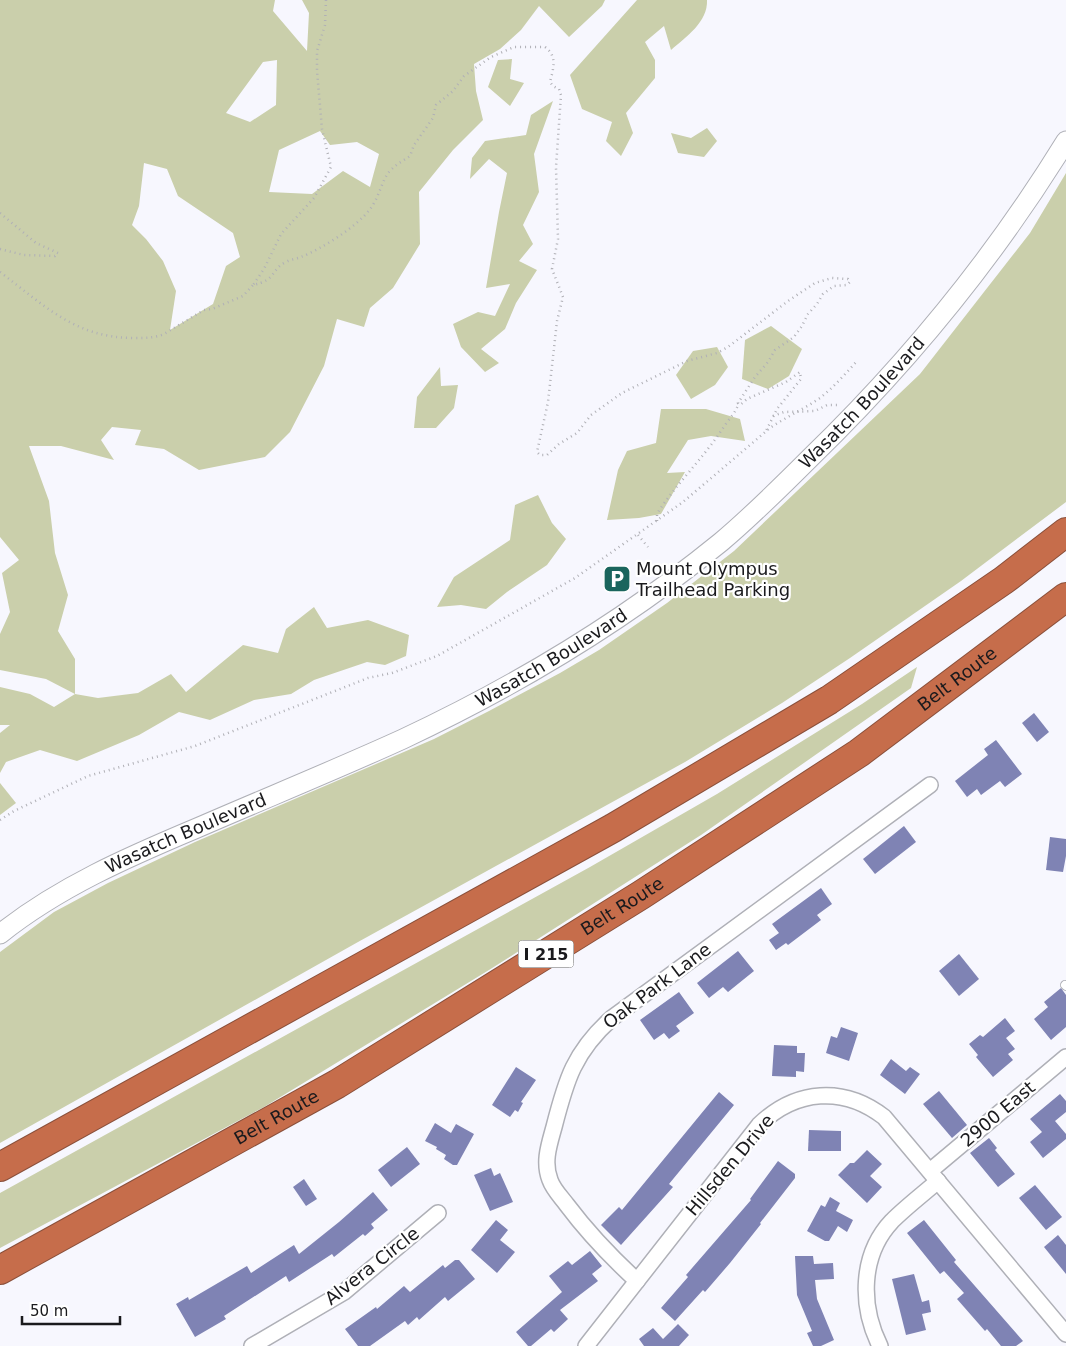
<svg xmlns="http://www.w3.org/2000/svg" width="1066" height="1346" viewBox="0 0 1066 1346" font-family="'DejaVu Sans',sans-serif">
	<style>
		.green { fill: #cacfab; fill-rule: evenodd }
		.building { fill: #7f83b4 }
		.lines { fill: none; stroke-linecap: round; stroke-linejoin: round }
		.service-casing { stroke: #afb0b7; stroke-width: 10 }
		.minor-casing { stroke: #afb0b7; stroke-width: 18 }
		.tertiary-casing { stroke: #afb0b7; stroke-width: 21 }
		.motorway-casing { stroke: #8a503b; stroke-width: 30 }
		.path { stroke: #b0b0b6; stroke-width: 2.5; stroke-dasharray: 1 4; stroke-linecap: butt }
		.service { stroke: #fff; stroke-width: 8 }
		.minor { stroke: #fff; stroke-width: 15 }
		.tertiary { stroke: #fff; stroke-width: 19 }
		.motorway { stroke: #c66d4b; stroke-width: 28 }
		.labels { text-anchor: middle; stroke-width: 4.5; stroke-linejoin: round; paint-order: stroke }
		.shield { fill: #fff; stroke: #5f5f61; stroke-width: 1 }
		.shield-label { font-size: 16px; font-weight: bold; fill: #1a1a1d }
		.street-label { font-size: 18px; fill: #1a1a1d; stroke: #fff }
		.poi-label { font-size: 18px; fill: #1a1a1d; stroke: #fff; text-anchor: start }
	</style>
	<rect width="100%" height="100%" fill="#f7f7fe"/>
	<g class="green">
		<path d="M0 0H275L273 11 307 51 309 13 302 0H605L602 6 569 37 539 6 521 30 500 49 474 64 476 91 483 120 453 150 419 192 420 244 393 288 370 308 364 327 337 319 324 366 290 432 265 457 199 470 164 449 135 445 141 430 112 427 101 440 114 460 61 446H29L49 501 55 553 68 595 58 631 75 659V694L98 698 138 693 171 674 186 692 243 645 278 653 286 629 314 607 327 628 368 620 409 635 406 656 385 665 367 662 314 680 291 694 254 700 210 720 179 712 139 735 77 761 40 750 6 762 0 773V733L10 725H0V687L30 694 54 707 75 694 46 679 0 670V634L10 612 2 573 19 560 0 537ZM277 60 276 105 250 122 226 113 263 62ZM320 131 330 145 357 142 379 154 370 187 343 171 312 194 269 192 279 150ZM144 163 167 169 178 196 233 233 240 257 226 266 213 304 170 330 176 291 163 261 146 239 132 225 139 206Z"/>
		<path d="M637 0H707C708 22 686 37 671 50L664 26 645 42 655 60V78L626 113 633 133 621 156 606 141 612 122 582 109 570 75Z"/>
		<path d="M512 59 510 79 524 83 510 106 488 87 498 60Z"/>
		<path d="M553 101 534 154 539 192 523 225 533 244 519 261 537 270 516 303 505 329 481 349 499 363 485 372 461 347 453 324 478 312 495 316 510 284 486 288 499 212 507 173 489 159 470 179 472 158 485 141 526 135 531 115Z"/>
		<path d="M707 128 717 141 704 157 678 153 671 133 691 138Z"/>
		<path d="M1066 173V502L961 581 850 658 782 703 685 762 358 942 0 1143V952L54 912 108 883 195 842 434 739 489 711 560 673 599 650 667 603 734 551 920 374 1030 233Z"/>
		<path d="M771 326 802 349 789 376 768 389 742 379 745 340Z"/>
		<path d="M717 347 728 367 715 385 691 399 676 375 693 351Z"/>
		<path d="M440 367 441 386 458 385 454 408 436 428H414L417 397Z"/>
		<path d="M661 409H706L740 419 745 441 711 436 688 440 667 473 685 472 661 514 639 518 607 520 618 470 627 451 656 443Z"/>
		<path d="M538 495 552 523 566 539 547 565 507 592 486 609 461 605 437 607 454 577 510 540 515 505Z"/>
		<path d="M917 667 911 688 701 835 489 970 264 1107 0 1248V1193L590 867 717 794 862 704Z"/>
		<path d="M0 783 16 803 0 815Z"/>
	</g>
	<g class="building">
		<path d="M1034 713 1049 732 1037 742 1022 723Z"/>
		<path d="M996 740 1022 774 1005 787 1000 781 981 795 977 789 967 797 955 781 988 755 984 749Z"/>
		<path d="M904 826 916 842 875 874 863 859Z"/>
		<path d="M1050 837 1066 839V856L1063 872 1046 870Z"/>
		<path d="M821 888 832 904 817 915 821 920 788 945 786 943 776 950 769 940 779 933 772 924Z"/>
		<path d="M738 951 754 971 728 992 723 987 709 998 697 983Z"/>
		<path d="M959 954 979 979 959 996 939 971Z"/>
		<path d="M1061 988 1066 995V1027L1051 1040 1034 1019 1048 1007 1044 1002Z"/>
		<path d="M679 992 694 1013 676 1026 680 1031 669 1039 664 1033 654 1040 640 1020Z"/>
		<path d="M1005 1018 1015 1031 1006 1038 1015 1049 1008 1054 1013 1060 993 1077 976 1057 978 1055 969 1044 980 1035 983 1037Z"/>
		<path d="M841 1027 858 1033 849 1061 826 1053 831 1036 837 1038Z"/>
		<path d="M774 1045 797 1046V1053H805L804 1072 796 1071V1077L772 1076Z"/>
		<path d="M891 1059 906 1071 910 1067 920 1074 905 1094 880 1075Z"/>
		<path d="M516 1067 536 1080 521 1102 523 1103 518 1112 515 1110 510 1117 492 1105Z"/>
		<path d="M939 1091 967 1125 952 1138 923 1104Z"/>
		<path d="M719 1092 734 1105 669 1184 673 1187 621 1245 601 1225 619 1207 622 1210Z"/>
		<path d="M1060 1094 1066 1101V1112L1055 1121 1066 1134V1139L1043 1158 1030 1142 1042 1132 1030 1119Z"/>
		<path d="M435 1123 451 1133 456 1124 474 1134 457 1165H453L444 1159 446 1155 436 1149 437 1147 425 1141Z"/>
		<path d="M809 1130 841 1131V1151H808Z"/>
		<path d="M989 1138 997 1148 995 1150 1015 1174 998 1187 970 1153Z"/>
		<path d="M407 1147 420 1164 391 1187 378 1170Z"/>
		<path d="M867 1150 882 1164 870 1176 882 1187 867 1203 838 1175 850 1163H854Z"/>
		<path d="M778 1161 795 1174V1178L760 1223 761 1224 730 1263 705 1292 703 1290 675 1321 661 1308 688 1277 686 1275 751 1200 750 1199Z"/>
		<path d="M491 1168 494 1176 500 1173 513 1202 490 1211 474 1175Z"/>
		<path d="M304 1179 317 1199 306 1206 293 1187Z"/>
		<path d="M1035 1185 1062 1217 1046 1230 1019 1198Z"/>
		<path d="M373 1192 388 1210 371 1224 374 1228 365 1236 363 1234 334 1257 332 1254 289 1282 286 1276 224 1316 226 1319 195 1337 176 1304 188 1297 189 1300 247 1266 251 1273 294 1245 299 1254 339 1222Z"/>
		<path d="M830 1197 840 1203 836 1211 853 1220 847 1232 838 1226 829 1241H825L807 1231 821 1205 825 1207Z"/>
		<path d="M496 1220 508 1230 500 1240 515 1252 497 1273 471 1250Z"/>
		<path d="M924 1220 956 1260 954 1262 1023 1341 1016 1346H1001L987 1329 985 1331 957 1299 964 1293 944 1271 940 1274 907 1233Z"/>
		<path d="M1058 1235 1066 1245V1274L1044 1247Z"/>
		<path d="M590 1251 602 1266 592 1274 598 1281 560 1310 568 1319 554 1332 551 1329 531 1346H528L516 1332 562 1292 549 1276 568 1261 572 1265Z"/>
		<path d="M795 1256H813L814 1264 833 1263 834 1279 815 1280 817 1299 834 1340 821 1346H813L807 1333 812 1331 797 1295Z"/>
		<path d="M455 1260H459L475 1279 448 1301 445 1297 419 1320 417 1317 408 1325 405 1321 370 1346H358L345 1329 376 1307 377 1309 404 1286 410 1292 443 1265 445 1268Z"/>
		<path d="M914 1274 922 1302 929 1300 931 1312 922 1314 926 1330 906 1335 892 1279Z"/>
		<path d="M678 1324 689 1335 679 1346H644L639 1339 653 1328 663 1339Z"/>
	</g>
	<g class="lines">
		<defs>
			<path id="service" d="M1065 985 1066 986"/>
			<g id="minor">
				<path d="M930 1171 1066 1057"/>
				<path d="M637 1281C611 1257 588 1233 567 1205 561 1197 553 1189 550 1180 543 1162 549 1145 554 1127 566 1080 574 1052 612 1018L930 785"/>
				<path d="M252 1346 344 1292 438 1213"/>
				<path d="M586 1346 759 1125C796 1089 844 1086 884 1117L1066 1334"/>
				<path d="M880 1346C860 1306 860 1255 892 1221 906 1207 923 1194 938 1181"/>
			</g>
			<g id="tertiary">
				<path id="s1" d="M0 934C59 887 128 857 197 828 266 798 335 770 403 739 516 686 624 621 721 542 752 516 781 487 810 458 908 363 994 258 1066 141"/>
			</g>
			<g id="motorway">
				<path d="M0 1167 613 828 829 700 1004 580 1066 532"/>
				<path id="s2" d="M0 1270 337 1084 641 895 859 753 1066 597"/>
			</g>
		</defs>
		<use href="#service" class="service-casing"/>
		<use href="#minor" class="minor-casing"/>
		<use href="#tertiary" class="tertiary-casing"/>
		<use href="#motorway" class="motorway-casing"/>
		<g class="path">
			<path d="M326 0 325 25 317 51V71L322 129 331 167 314 198 281 234 264 269 253 285C277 280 270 270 286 262 291 259 296 259 301 257 321 249 357 227 370 209 379 198 382 180 389 172 396 164 403 161 410 156L414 145 433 118 436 105 453 91 464 76 491 57 514 47H545C558 56 553 70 550 82L553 86 559 89 561 95 556 167 558 239 552 269 563 297 557 321 548 402 537 452 540 455H547L559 444 577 433 591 415 622 393 687 361 717 353 728 347 788 301 815 283 832 278 848 279 850 282 847 285 834 286 823 294 817 304 808 314 802 326 794 337 775 350 768 362 755 377 738 403 740 405 747 399 786 382 800 372 801 379 777 409 766 431"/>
			<path d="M0 213 36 243 58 253 55 256 24 255 0 249"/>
			<path d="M0 272C44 305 75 338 134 338 145 338 155 338 164 334L204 310 212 309 243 296 253 285"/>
			<path d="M773 416 784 412 815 411 827 405H840"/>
			<path d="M657 521V514L660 509C680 480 706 455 725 425 730 418 735 413 738 405"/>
			<path d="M638 535 648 547"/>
			<path d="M0 820 14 811 88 776 195 746 368 678 392 673 437 656 575 578 683 502 770 428C786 417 804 409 820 398 834 387 846 373 858 360"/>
		</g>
		<use href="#service" class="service"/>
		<use href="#minor" class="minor"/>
		<use href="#tertiary" class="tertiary"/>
		<use href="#motorway" class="motorway"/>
	</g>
	<defs>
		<symbol id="parking-square" viewBox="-11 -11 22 22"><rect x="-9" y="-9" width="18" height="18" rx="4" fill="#1a655d" stroke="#fff"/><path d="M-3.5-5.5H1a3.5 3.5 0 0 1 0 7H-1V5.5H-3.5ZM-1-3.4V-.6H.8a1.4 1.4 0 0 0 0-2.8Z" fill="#fff"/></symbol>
	</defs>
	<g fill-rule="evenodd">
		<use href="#parking-square" x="601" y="563" width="32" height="32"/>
	</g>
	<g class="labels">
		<rect class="shield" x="518.5" y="940.5" width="55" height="27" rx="4"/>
		<g class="shield-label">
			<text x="546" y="960">I 215</text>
		</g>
		<g class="street-label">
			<text dy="6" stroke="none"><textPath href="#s1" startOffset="1022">Wasatch Boulevard</textPath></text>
			<text dy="6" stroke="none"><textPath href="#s1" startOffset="618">Wasatch Boulevard</textPath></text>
			<text dy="6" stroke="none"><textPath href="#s2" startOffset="1126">Belt Route</textPath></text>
			<text dy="6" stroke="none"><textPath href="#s1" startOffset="212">Wasatch Boulevard</textPath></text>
			<text dy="6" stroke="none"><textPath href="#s2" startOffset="721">Belt Route</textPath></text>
			<text transform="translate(657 986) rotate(-37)" y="6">Oak Park Lane</text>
			<text transform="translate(998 1114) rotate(-40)" y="6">2900 East</text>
			<text dy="6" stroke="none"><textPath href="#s2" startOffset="316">Belt Route</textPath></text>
			<text transform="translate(730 1165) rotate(-50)" y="6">Hillsden Drive</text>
			<text transform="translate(372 1266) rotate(-38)" y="6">Alvera Circle</text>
		</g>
		<g class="poi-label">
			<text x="636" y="575">Mount Olympus<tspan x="636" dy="21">Trailhead Parking</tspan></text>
		</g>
	</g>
	<path d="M22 1316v8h98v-8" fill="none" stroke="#1a1a1d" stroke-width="2.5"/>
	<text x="30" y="1316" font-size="15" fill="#1a1a1d" stroke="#ffffff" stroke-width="4" paint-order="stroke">50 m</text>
</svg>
